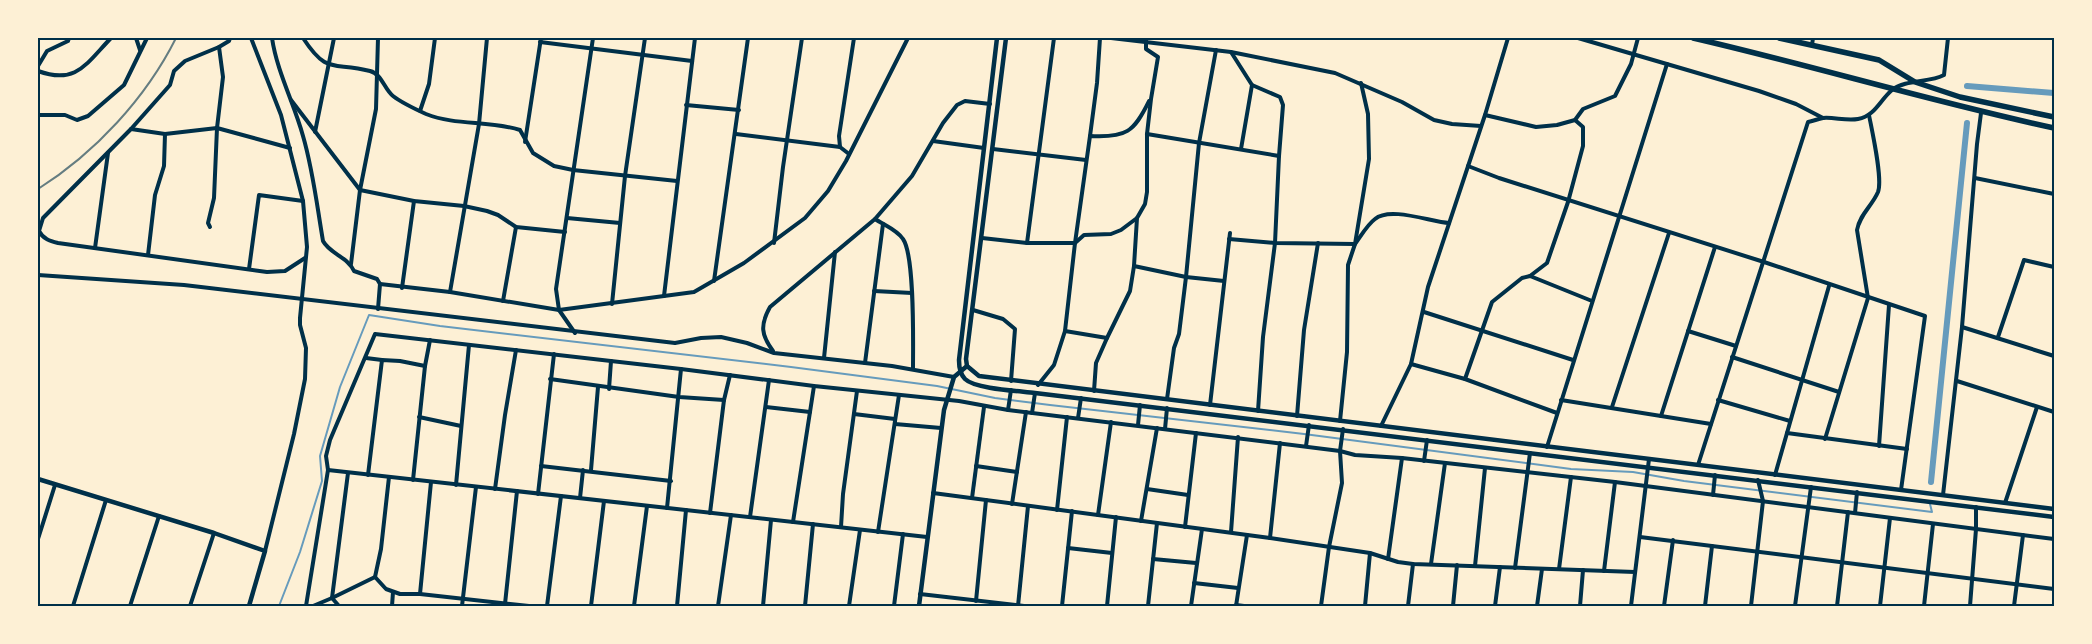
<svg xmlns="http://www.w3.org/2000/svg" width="2092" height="644" viewBox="0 0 2092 644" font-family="Figtree,sans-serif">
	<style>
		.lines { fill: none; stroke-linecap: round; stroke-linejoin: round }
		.stream { stroke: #669bbc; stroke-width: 2 }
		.canal { stroke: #669bbc; stroke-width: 6 }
		.minor { stroke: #003049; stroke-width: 4 }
		.tertiary { stroke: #003049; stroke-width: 4.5 }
		.trunk { stroke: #003049; stroke-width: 5.5 }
		.rail { stroke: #657d81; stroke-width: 2 }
		.neatline { fill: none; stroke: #003049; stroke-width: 2 }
	</style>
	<rect width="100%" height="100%" fill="#fdf0d5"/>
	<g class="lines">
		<path class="stream" d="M279 606 300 552 322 481 320 456 340 387 369 315 440 326 791 367 937 386 995 398 1050 405 1304 434 1571 469 1633 472 1684 481 1932 512 1930 504"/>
		<g class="canal">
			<path d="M1967 86 2054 93"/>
			<path d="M1931 482 1967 123"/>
		</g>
		<g class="minor">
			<path d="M136 38 140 50"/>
			<path d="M230 38 229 41 219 47 185 61 174 71 170 85 131 129 43 218 39 231C43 239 50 241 58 243L267 272 285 271 305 258"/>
			<path d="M251 38 281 115 303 201 307 247 300 318V325L306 348 305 379 294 434 265 551"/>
			<path d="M272 38C277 72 294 103 303 136 313 170 317 206 323 241 330 254 348 257 354 271L377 279 380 284 378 309"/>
			<path d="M303 38C328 76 333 61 370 71 382 74 384 89 393 96 402 103 415 109 426 114 456 126 489 120 520 130L533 153 554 166 573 170 677 181"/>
			<path d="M1111 38 1231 52 1335 73 1402 102 1434 120 1452 124 1481 126"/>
			<path d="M1578 38 1759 91 1796 104 1823 118"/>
			<path d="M540 42 692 61"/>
			<path d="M1812 45 1813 38"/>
			<path d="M1231 52 1252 85 1241 149"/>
			<path d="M38 66 47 51 68 41 69 38"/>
			<path d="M38 71C76 85 86 64 111 38"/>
			<path d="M1252 85 1280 97 1283 105 1279 156 1275 243 1263 337 1258 411"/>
			<path d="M291 100 360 190 414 201 464 206 487 211 498 215 516 227 565 232"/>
			<path d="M686 105 739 110"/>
			<path d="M420 111 429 84 435 38"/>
			<path d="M38 115H65L77 120 88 116 124 85 147 38"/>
			<path d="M1485 115 1536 127 1557 125 1575 120 1583 109 1615 96 1631 64 1638 38"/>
			<path d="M131 129 165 134 217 128 290 148"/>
			<path d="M315 132 334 38"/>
			<path d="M736 134 840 147"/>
			<path d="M1147 134 1279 156"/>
			<path d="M1090 136 1097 83 1100 38"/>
			<path d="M933 141 984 148"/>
			<path d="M525 142 541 38"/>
			<path d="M993 149 1086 160"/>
			<path d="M849 154 840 147 839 136 854 38"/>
			<path d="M1468 166 1499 178 1764 262 1925 316 1901 490"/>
			<path d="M1975 178 2054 194"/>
			<path d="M567 218 620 223"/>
			<path d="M875 219C884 225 897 230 903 239 915 256 913 345 913 369"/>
			<path d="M210 227 208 223 214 198 217 128 223 77 219 47"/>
			<path d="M982 238 1027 243H1075L1084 235 1111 234 1121 230 1137 218 1145 204 1147 192V134L1151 99 1158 57 1146 49V38"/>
			<path d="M1229 239 1275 243 1355 244C1361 236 1367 225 1375 219 1390 206 1431 222 1449 223"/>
			<path d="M774 243 783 167 802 38"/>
			<path d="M1027 243 1054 38"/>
			<path d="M95 248 108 153"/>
			<path d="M148 255 155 195 164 166 165 134"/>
			<path d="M351 264 360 190 376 109 378 38"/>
			<path d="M1134 266 1186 277 1224 281"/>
			<path d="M249 269 259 195 303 201"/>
			<path d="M38 275 184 285 675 343 701 338 721 337 747 343 774 353 892 366 954 377"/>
			<path d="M1530 276 1547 263 1568 202 1583 146V127L1575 120"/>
			<path d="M714 281 748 38"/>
			<path d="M380 284 450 292 559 310 694 292 744 263 805 218 828 191 846 161 908 38"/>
			<path d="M402 288 414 201"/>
			<path d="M874 291 912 293"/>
			<path d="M450 292 479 124 487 38"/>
			<path d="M664 296 695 38"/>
			<path d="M503 301 516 227"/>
			<path d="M612 304 625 176 645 38"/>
			<path d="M973 310 1003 319 1015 329 1011 381"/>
			<path d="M1424 312 1573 360"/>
			<path d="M1962 327 2054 356"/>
			<path d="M1065 331 1107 338"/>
			<path d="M1688 331 1736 346"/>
			<path d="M575 333 559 310 556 289 593 38"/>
			<path d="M1998 337 2024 260 2054 267"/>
			<path d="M773 351C761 335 760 325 770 307L875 219 912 176 943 123 957 105 965 101 990 104"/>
			<path d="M1732 357 1839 392"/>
			<path d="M366 358 382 360"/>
			<path d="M824 358 835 252"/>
			<path d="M865 363 883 224"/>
			<path d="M1411 364 1465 379 1557 413"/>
			<path d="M550 379 679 397 724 400"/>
			<path d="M1465 379 1492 302 1522 278 1530 276 1592 301"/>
			<path d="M1957 381 2054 412"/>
			<path d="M1038 385 1054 365 1065 331 1075 243 1090 136C1126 138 1134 132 1149 101"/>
			<path d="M609 389 611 361"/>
			<path d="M1094 391 1096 363 1107 338 1130 291 1134 266 1137 218"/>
			<path d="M1167 399 1174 348 1179 334 1186 277 1199 143 1216 50"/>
			<path d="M1561 400 1661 416 1715 247"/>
			<path d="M1718 400 1790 421"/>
			<path d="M1210 405 1230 233"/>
			<path d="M766 407 810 412"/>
			<path d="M1612 407 1669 233"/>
			<path d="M1008 410 1011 390"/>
			<path d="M1032 413 1035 393"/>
			<path d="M854 414 895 419V424L941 428"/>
			<path d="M1297 416 1304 330 1318 243"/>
			<path d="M1661 416 1711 424"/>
			<path d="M419 417 461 426"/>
			<path d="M1078 418 1081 398"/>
			<path d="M1340 421 1347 352 1348 265 1355 244 1369 159 1368 114 1361 83"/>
			<path d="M1138 425 1140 405"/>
			<path d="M1381 426 1411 364 1428 287 1485 115 1508 38"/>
			<path d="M1165 429 1167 408"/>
			<path d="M1787 433 1907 449"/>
			<path d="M1825 439 1868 298 1857 230C1860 214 1872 206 1878 192 1883 179 1872 131 1869 115"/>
			<path d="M1306 446 1309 425"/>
			<path d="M1879 446 1889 305"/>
			<path d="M1547 447 1667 64"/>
			<path d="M1424 461 1427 440"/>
			<path d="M1698 465 1808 122C1813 121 1818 119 1823 118 1834 117 1846 121 1858 119 1875 116 1880 100 1892 90 1906 79 1929 83 1944 75L1948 38"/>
			<path d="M541 466 671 481"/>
			<path d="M976 466 1017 472"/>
			<path d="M328 470 927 537"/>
			<path d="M591 470 598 387"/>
			<path d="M368 475 382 360 400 361 425 366"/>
			<path d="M1775 475 1829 286"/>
			<path d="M413 480 425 366 430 340"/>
			<path d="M456 485 469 345"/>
			<path d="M495 489 505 415 516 350"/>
			<path d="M1147 489 1188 495"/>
			<path d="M933 493 1270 538 1370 553 1398 562 1413 564 1635 572"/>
			<path d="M538 494 554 354"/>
			<path d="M1713 495 1715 475"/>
			<path d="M1943 495 1962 327 1977 144 1981 113"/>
			<path d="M580 498 583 470"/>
			<path d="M972 498 984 407"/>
			<path d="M2005 503 2037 407"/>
			<path d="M1012 504 1026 412"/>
			<path d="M667 508 681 369"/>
			<path d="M1057 510 1067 417"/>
			<path d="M710 513 724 400 730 375"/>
			<path d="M1855 513 1857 492"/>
			<path d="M1098 515 1111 422"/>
			<path d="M750 517 769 380"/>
			<path d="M1141 521 1157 428"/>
			<path d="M793 522 814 386"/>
			<path d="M841 527 843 494 857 391"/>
			<path d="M1185 527 1196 433"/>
			<path d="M878 532 899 395"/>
			<path d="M1231 532 1238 437"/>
			<path d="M1640 537 2054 589"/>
			<path d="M1270 538 1280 443"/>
			<path d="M38 539 55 485"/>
			<path d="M1068 548 1112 553"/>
			<path d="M1153 559 1196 563"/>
			<path d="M1388 559 1402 458"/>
			<path d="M1431 564 1445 463"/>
			<path d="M1475 566 1485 468"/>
			<path d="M1515 568 1530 453"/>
			<path d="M1559 569 1571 477"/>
			<path d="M1604 571 1615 482"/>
			<path d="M375 577 386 589 400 594H420L529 606"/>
			<path d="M1194 583 1238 588"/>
			<path d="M420 594 431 482"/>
			<path d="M920 594 1024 606"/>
			<path d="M332 598 375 577 381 549 389 477"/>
			<path d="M332 598 348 473"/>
			<path d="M976 601 986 500"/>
			<path d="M505 604 517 491"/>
			<path d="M1236 605 1244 606"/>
			<path d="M73 606 106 500"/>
			<path d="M130 606 159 516"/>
			<path d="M190 606 214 533"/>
			<path d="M306 606 328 470 326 456 330 440 375 334 681 369 814 386 959 401 1008 410 1340 451 1355 455 1402 458 1615 482 2054 539"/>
			<path d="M313 606 332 598 339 606"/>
			<path d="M392 606 393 592"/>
			<path d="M462 606 476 487"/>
			<path d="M547 606 561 496"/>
			<path d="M591 606 604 501"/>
			<path d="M634 606 647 506"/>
			<path d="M677 606 686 510"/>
			<path d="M718 606 731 515"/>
			<path d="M763 606 771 520"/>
			<path d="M805 606 813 524"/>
			<path d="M849 606 860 530"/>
			<path d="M894 606 903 534"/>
			<path d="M1018 606 1028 506"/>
			<path d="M1062 606 1072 511"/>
			<path d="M1107 606 1116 517"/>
			<path d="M1148 606 1157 523"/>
			<path d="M1191 606 1202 529"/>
			<path d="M1236 606 1247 535"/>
			<path d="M1321 606 1329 547 1342 483 1340 451 1343 429"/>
			<path d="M1365 606 1370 553"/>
			<path d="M1408 606 1413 564"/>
			<path d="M1453 606 1457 565"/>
			<path d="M1495 606 1500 567"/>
			<path d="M1537 606 1542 569"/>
			<path d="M1580 606 1583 570"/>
			<path d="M1631 606 1649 459"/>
			<path d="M1664 606 1673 540"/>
			<path d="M1705 606 1712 546"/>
			<path d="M1751 606 1763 501 1758 480"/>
			<path d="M1795 606 1811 487"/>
			<path d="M1837 606 1848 512"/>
			<path d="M1880 606 1890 518"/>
			<path d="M1924 606 1933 524"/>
			<path d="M1970 606 1976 529V507"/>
			<path d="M2014 606 2023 535"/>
		</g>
		<g class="tertiary">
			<path d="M997 38 959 360C959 366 960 374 965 379 975 389 1019 391 1035 393L2054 517"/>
			<path d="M1006 38 966 359 967 366 979 376 2054 509"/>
			<path d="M38 479 214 533 265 551 249 606"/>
			<path d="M919 606 944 410 954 377 967 366"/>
		</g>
		<g class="trunk">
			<path d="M1693 38C1814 66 1933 102 2054 128"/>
			<path d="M1779 38 1879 60 1915 82 1960 97 2054 117"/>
		</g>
		<path class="rail" d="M38 189C95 153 146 98 176 38"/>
	</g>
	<rect width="2092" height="644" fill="none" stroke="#fdf0d5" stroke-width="78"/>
	<rect x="39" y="39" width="2014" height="566" class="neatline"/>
</svg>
